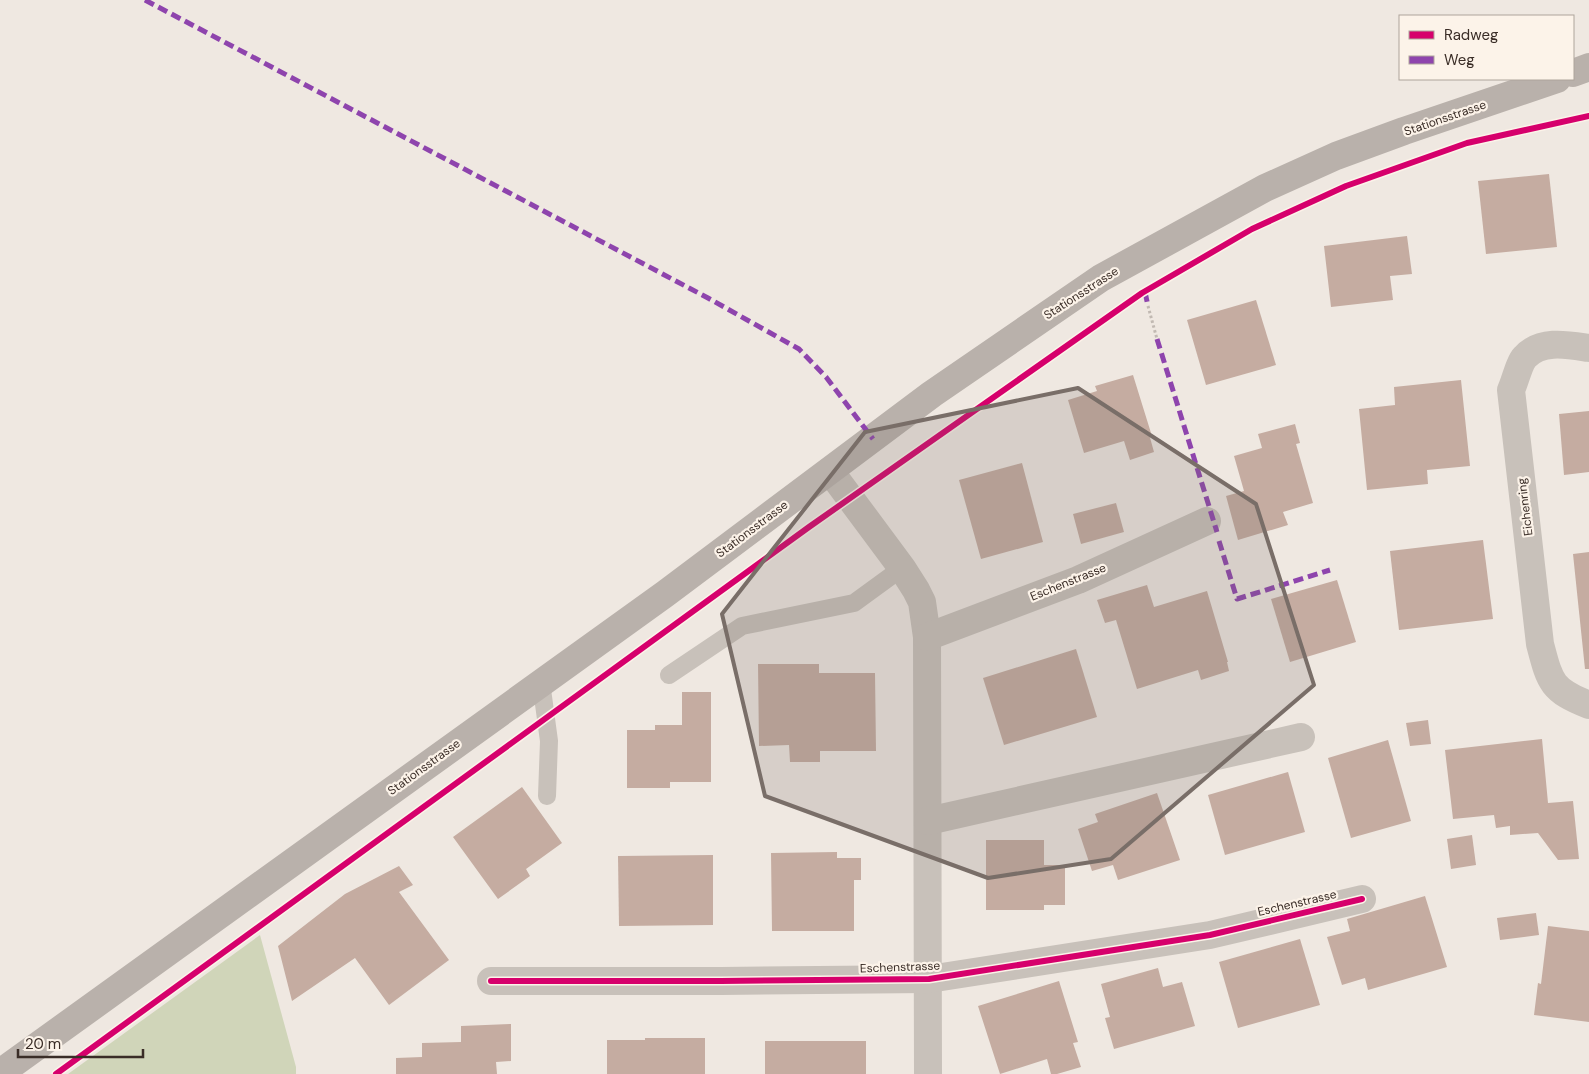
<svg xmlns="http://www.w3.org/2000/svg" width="1589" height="1074" viewBox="0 0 1589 1074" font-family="'DM Sans',sans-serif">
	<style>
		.green { fill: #d0d5b9 }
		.building { fill: #c5aca1 }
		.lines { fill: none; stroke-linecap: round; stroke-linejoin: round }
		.path { stroke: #c1b9b2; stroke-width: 3; stroke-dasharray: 2.5 2.5; stroke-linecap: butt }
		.service { stroke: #c8c1ba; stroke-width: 18 }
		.minor { stroke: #c8c1ba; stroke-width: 28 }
		.secondary { stroke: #b9b1ab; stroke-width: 28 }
		.quiet { stroke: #8e44ad; stroke-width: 5; stroke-dasharray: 10 5; stroke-linecap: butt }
		.cycleway-casing { stroke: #fcf3e9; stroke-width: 9 }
		.cycleway { stroke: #d6006c; stroke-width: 6 }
		.marked { fill: #796e68; fill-opacity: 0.2; stroke: #796e68; stroke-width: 4; stroke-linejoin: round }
		.labels { text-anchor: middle; stroke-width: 4.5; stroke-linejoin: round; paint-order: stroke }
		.street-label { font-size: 12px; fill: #3a2d27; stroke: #fcf3e9 }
	</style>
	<rect width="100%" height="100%" fill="#efe8e1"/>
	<path class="green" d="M260 935 296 1067V1074H68Z"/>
	<g class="building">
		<path d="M1549 174 1557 247 1486 254 1478 181Z"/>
		<path d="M1407 236 1412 274 1390 276 1393 300 1331 307 1324 246Z"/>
		<path d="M1256 300 1276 365 1206 385 1187 320Z"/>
		<path d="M1133 375 1151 433 1149 434 1154 452 1130 460 1124 441 1084 453 1068 400 1097 391 1095 386Z"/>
		<path d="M1461 380 1470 466 1427 470 1428 484 1367 490 1359 409 1395 405 1394 387Z"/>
		<path d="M1589 411V472L1564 475 1559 414Z"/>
		<path d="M1295 424 1300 443 1296 444 1313 503 1283 512 1288 525 1238 540 1226 496 1244 491 1234 456 1262 448 1258 434Z"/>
		<path d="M1022 463 1043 542 981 559 959 480Z"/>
		<path d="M1116 503 1124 532 1081 544 1073 514Z"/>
		<path d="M1483 540 1493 619 1399 630 1390 551Z"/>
		<path d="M1589 552V669H1585L1573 554Z"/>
		<path d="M1337 580 1356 642 1290 662 1271 599Z"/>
		<path d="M1147 585 1154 607 1207 591 1228 662H1227L1229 671 1201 680 1198 670 1137 689 1116 620 1105 623 1097 600Z"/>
		<path d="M1076 649 1097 717 1004 745 983 678Z"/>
		<path d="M758 664H819V673H875L876 751H820V762H790L789 745 759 746Z"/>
		<path d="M682 692H711V782H670V788H627V730H655V725H682Z"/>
		<path d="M1428 720 1431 744 1410 746 1406 723Z"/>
		<path d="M1542 739 1548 803 1573 801 1579 859 1558 860 1538 833 1510 835V826L1496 828 1494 815 1453 819 1445 750Z"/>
		<path d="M1388 740 1411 821 1351 838 1328 758Z"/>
		<path d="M1288 772 1305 832 1225 855 1208 795Z"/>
		<path d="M522 787 562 843 526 869 530 876 498 899 453 837Z"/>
		<path d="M1157 793 1180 860 1118 880 1113 865 1092 871 1078 829 1098 822 1095 814Z"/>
		<path d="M1472 835 1476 865 1451 869 1447 839Z"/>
		<path d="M986 840H1044V865H1065V905H1044V910H986Z"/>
		<path d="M837 852V858H861V880H854V931H772L771 853Z"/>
		<path d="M713 855V925L619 926 618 856Z"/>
		<path d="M399 866 413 885 399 892 449 960 389 1005 355 958 292 1001 278 946 345 894Z"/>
		<path d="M1425 896 1447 967 1368 990 1365 978 1342 985 1327 937 1350 931 1347 919Z"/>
		<path d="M1536 913 1539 935 1500 940 1497 918Z"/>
		<path d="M1548 926 1589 931V1022L1534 1015 1538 983 1541 984Z"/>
		<path d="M1300 939 1320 1005 1238 1028 1219 962Z"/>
		<path d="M1158 968 1163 987 1182 982 1195 1026 1114 1049 1105 1018 1110 1017 1101 984Z"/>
		<path d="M1059 981 1078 1042 1073 1043 1081 1067 1057 1074H1051L1047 1059 1000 1074 978 1006Z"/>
		<path d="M511 1024V1061L496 1062 497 1074H396V1058L422 1057V1043L461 1042V1026Z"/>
		<path d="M645 1038H705V1074H607V1040H645Z"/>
		<rect x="765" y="1041" width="101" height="33"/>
	</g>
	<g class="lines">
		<path class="path" d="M1148 306 1157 339"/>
		<g class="service">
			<path d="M669 675 742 626 854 603 902 568"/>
			<path d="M541 682 549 741 547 796"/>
		</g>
		<g class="minor">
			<path d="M1589 348C1569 345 1541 339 1525 357 1519 363 1515 382 1511 390L1540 644C1550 682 1551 690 1589 705"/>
			<path d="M830 471 902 568 916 590 922 602 927 637 928 1074"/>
			<path d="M927 637 1078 580 1207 521"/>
			<path d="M928 821 1301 737"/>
			<path d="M491 981H721L929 979 1210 935 1362 899"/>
		</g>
		<g class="secondary">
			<path d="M1573 73 1589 67"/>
			<path d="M0 1073 665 594 932 394 1101 278 1265 188 1336 156 1404 131 1557 79"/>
		</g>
		<g class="quiet">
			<path d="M145 0 708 298 799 349 826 377 873 439"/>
			<path d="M1145 292 1148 306"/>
			<path d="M1157 339 1217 532"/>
			<path d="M1219 541 1237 599 1330 570"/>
		</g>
		<defs>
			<g id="cycleway">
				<path d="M491 981H721L929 979 1210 935 1362 899"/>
				<path d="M56 1074 809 527 1142 293 1252 229 1346 186 1467 143 1589 116"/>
			</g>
		</defs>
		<use href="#cycleway" class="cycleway-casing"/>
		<use href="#cycleway" class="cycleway"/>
	</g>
	<path class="marked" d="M1078 388 1256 504 1314 685 1111 859 988 878 765 796 722 614 865 432Z"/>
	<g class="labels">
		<g class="street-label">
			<text transform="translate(1445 118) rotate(-19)" y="4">Stationsstrasse</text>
			<text transform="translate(1081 293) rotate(-33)" y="4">Stationsstrasse</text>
			<text transform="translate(1525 507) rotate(-97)" y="4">Eichenring</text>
			<text transform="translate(752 529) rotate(-37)" y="4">Stationsstrasse</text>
			<text transform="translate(1068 582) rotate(-22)" y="4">Eschenstrasse</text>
			<text transform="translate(424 767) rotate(-36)" y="4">Stationsstrasse</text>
			<text transform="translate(1297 903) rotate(-13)" y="4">Eschenstrasse</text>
			<text transform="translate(900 967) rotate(-2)" y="4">Eschenstrasse</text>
		</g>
	</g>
	<rect x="1399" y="15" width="175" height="65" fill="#fcf3e9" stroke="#aea49b"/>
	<rect x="1409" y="31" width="25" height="8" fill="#d6006c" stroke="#aea49b"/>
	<text x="1444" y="40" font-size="15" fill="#3a2d27">Radweg</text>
	<rect x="1409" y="56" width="25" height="8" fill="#8e44ad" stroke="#aea49b"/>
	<text x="1444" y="65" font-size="15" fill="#3a2d27">Weg</text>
	<path d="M18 1049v8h125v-8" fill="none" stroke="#3a2d27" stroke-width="2.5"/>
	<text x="25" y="1049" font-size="15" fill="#3a2d27" stroke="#fcf3e9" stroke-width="4" paint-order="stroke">20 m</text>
</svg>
